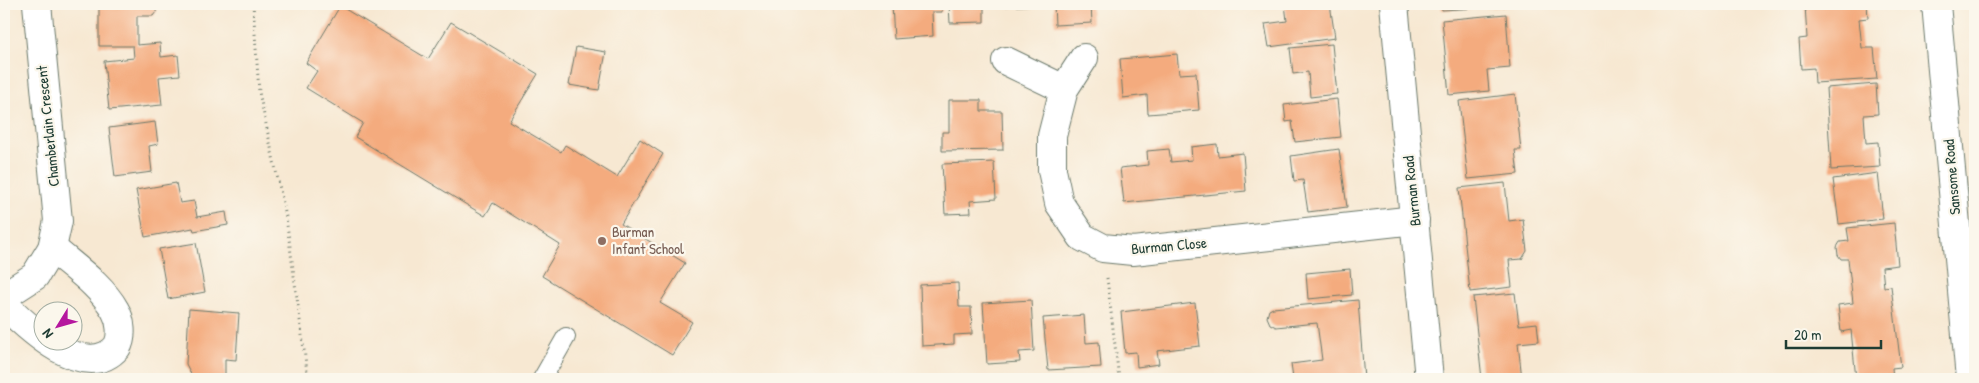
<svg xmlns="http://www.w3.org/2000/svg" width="1979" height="383" viewBox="0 0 1979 383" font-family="'Patrick Hand',sans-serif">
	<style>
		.building { fill: #f4ab7e }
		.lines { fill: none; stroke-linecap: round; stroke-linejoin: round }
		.service-casing { stroke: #6b796b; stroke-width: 20 }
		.minor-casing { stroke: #6b796b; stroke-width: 30 }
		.tertiary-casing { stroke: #6b796b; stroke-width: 30 }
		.path { stroke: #6b796b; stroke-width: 3; stroke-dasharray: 1 4; stroke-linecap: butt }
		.service { stroke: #fff; stroke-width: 18 }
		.minor { stroke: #fff; stroke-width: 28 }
		.tertiary { stroke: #fff; stroke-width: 28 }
		.education-dot { fill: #8d6e63; stroke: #fbf7ec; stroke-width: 2 }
		.labels { text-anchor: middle; stroke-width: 4.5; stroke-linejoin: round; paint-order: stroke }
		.street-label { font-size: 15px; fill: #1f3d34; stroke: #fbf7ec }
		.education-label { font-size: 15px; fill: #785e54; stroke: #fbf7ec; text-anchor: start }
	</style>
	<rect width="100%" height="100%" fill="#fbf7ec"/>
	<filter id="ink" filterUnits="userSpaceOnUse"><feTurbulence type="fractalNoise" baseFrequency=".02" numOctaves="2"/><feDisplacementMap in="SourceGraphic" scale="10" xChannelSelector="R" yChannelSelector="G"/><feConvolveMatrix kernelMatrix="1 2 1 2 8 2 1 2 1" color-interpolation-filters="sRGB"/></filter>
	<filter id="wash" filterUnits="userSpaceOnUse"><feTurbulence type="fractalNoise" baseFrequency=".0096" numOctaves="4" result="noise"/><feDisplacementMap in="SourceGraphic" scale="20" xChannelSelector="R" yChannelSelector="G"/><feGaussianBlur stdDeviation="1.12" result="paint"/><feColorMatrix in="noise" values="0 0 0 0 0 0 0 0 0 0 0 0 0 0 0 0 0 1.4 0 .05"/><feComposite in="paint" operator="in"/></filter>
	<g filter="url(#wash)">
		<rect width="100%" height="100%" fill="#f7e8d2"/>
		<g id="blocks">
			<g class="building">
				<path d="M99 4H157L156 12 153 16H137V45L160 43 161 57 178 55 180 75 159 77 162 105 109 110 104 61 134 58 133 46H99Z"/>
				<path d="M892 4H942V12H932L933 36 894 39Z"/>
				<path d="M949 4H984V22L950 23Z"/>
				<path d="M1000 4H1040V5L1000 7Z"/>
				<path d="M1054 4H1091L1092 23 1055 25Z"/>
				<path d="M1285 4H1330L1335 38 1269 47 1265 24 1287 21Z"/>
				<path d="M1441 4H1515V6L1442 10Z"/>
				<path d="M1805 4H1867L1868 18 1859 19 1862 48H1874L1877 79 1815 83 1814 68 1801 69 1799 39 1807 38Z"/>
				<path d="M340 6 428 59 451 22 538 74 509 121 561 152 565 145 617 177 640 139 663 154 621 224 685 263 660 303 692 322 672 355 542 276 560 245 493 203 485 216 355 137 363 123 306 88 317 71 306 63Z"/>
				<path d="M1506 14 1510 68 1487 70 1489 91 1449 95 1442 20Z"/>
				<path d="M1332 44 1337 94 1310 97 1308 72 1293 74 1290 48Z"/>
				<path d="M576 47 606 52 599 90 569 85Z"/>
				<path d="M1177 54 1179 74 1196 73 1199 110 1148 114 1147 95 1123 98 1120 59Z"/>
				<path d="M1876 84 1878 114 1864 115 1866 143 1878 142 1880 167 1831 170 1826 88Z"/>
				<path d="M1515 94 1521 150H1515L1518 174 1468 179 1459 101Z"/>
				<path d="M1337 99 1341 137 1295 142 1292 121 1286 122 1284 105Z"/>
				<path d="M949 100H981V111H1002L1003 150 942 151V132H949Z"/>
				<path d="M155 122 158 144 149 146 152 172 115 177 109 128Z"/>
				<path d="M1217 144 1218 156 1243 153 1246 191 1124 203 1120 168 1148 165 1147 151 1169 149 1171 162 1192 160 1191 147Z"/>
				<path d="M1339 149 1347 207 1308 212 1303 180 1294 181 1291 156Z"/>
				<path d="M994 162 996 199 970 201 971 213 945 214 942 164Z"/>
				<path d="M1878 173 1883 219 1839 224 1833 179Z"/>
				<path d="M176 183 180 203 194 201 197 217 226 212 228 225 194 231 193 228 145 237 136 190Z"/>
				<path d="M1505 183 1509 221 1523 219 1527 251 1522 259 1509 260 1512 287 1470 292 1459 188Z"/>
				<path d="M1894 223 1898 265 1882 267 1884 287 1891 286 1901 367 1892 368 1893 379H1856L1851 330 1841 332 1838 305 1853 303 1848 259H1841L1838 255 1837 247 1840 242 1849 241 1847 228Z"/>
				<path d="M196 243 205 292 168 299 159 249Z"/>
				<path d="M1350 269 1352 295 1308 299 1306 273Z"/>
				<path d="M958 283 959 307H971L972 334 954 335V344L922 346 920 285Z"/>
				<path d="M1515 293 1519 325 1537 323 1539 341 1518 343 1522 379H1482L1473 297Z"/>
				<path d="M1031 300 1034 351 1019 352 1020 362 987 364 983 303Z"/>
				<path d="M1358 300 1364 379H1293L1291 364 1322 360 1317 323 1276 327 1270 324 1267 317 1269 310 1273 308Z"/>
				<path d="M1195 303 1200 346 1157 351 1159 364 1137 367 1136 352 1125 353 1121 312Z"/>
				<path d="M189 309 239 313 236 360 225 359V379H187L191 374 186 364Z"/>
				<path d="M1084 315 1086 343 1099 342 1101 367 1048 370 1043 318Z"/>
			</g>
		</g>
	</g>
	<g filter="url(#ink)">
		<use href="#blocks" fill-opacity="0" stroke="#6b796b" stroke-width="1"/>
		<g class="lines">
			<defs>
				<path id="service" d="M542 379 566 337"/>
				<g id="minor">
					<path d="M1936 4 1970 379"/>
					<path d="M1084 58 1064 89 1052 136V170L1059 203 1082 237 1103 248 1133 251 1415 220"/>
					<path d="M1006 61 1064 89"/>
					<path d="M4 296 35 276 52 248 58 221 37 4"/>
					<path d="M4 304C28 328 86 383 117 347 123 337 121 320 115 310 101 285 72 266 52 248"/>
				</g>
				<path id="tertiary" d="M1394 4 1429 379"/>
			</defs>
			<use href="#service" class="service-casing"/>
			<use href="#minor" class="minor-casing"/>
			<use href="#tertiary" class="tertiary-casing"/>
			<g class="path">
				<path d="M253 4 259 92 286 217 308 379"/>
				<path d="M1107 278 1119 379"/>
			</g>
			<use href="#service" class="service"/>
			<use href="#minor" class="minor"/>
			<use href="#tertiary" class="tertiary"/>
		</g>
	</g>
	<circle class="education-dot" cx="602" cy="241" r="5"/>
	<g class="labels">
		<g class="street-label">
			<text transform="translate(48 126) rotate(-96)" y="5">Chamberlain Crescent</text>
			<text transform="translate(1952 177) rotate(-95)" y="5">Sansome Road</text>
			<text transform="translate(1412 191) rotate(-96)" y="5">Burman Road</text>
			<text transform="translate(1169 246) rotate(-5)" y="5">Burman Close</text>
		</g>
		<g class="education-label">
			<text x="612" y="237">Burman<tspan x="612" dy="17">Infant School</tspan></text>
		</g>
	</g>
	<rect width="1979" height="383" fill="none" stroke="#fbf7ec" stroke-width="20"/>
	<g transform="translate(58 326) rotate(233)"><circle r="24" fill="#fbf7ec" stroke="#a3ada2"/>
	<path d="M0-4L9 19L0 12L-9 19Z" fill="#b5179e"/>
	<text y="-8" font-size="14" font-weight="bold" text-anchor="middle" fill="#1f3d34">N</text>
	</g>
	<path d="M1786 340v8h95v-8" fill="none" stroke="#1f3d34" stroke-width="2.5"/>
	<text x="1794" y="340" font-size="15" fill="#1f3d34" stroke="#fbf7ec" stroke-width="4" paint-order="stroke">20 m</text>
</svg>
